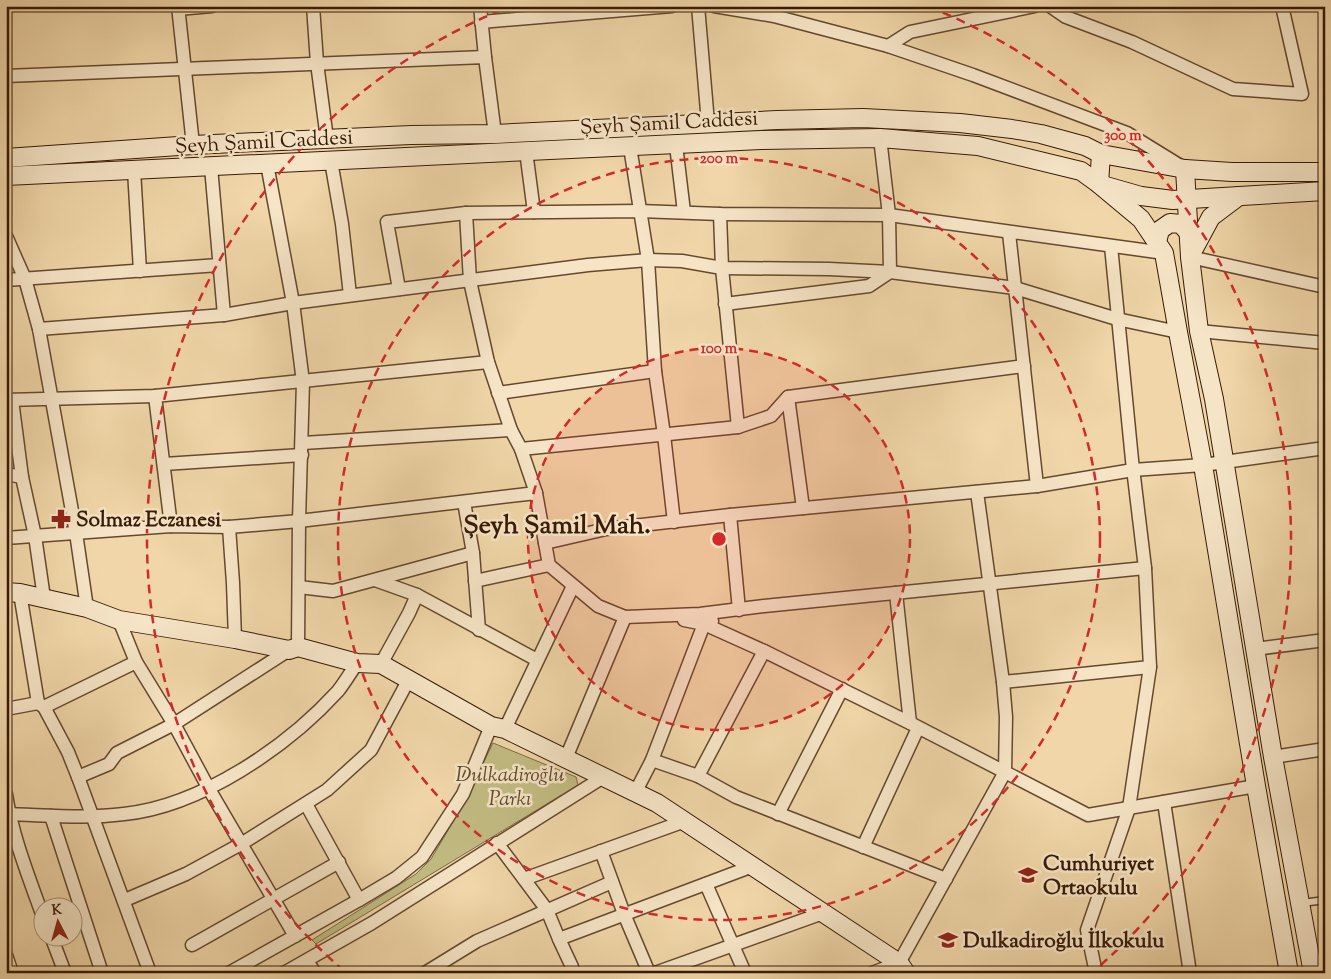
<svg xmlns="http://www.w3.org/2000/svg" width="1331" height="979" viewBox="0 0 1331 979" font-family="'Sorts Mill Goudy',serif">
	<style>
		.green { fill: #c2bc82; stroke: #7c6b44 }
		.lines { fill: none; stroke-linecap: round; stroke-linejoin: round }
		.service-casing { stroke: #65492e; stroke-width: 9 }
		.minor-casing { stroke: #65492e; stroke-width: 15 }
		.secondary-casing { stroke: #371a06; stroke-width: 20 }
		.service { stroke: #f5e4c6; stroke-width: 6 }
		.minor { stroke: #f5e4c6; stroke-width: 12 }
		.secondary { stroke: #f5e4c6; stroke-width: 18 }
		.ring { fill: none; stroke: #d62828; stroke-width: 2.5; stroke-dasharray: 9 6 }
		.labels { text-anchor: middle; stroke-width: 5; stroke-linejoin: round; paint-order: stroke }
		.street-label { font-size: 21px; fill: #371a06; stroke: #f5e4c6 }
		.poi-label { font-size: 21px; font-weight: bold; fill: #371a06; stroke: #f5e4c6; text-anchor: start }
		.park-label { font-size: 21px; font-style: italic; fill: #614b2b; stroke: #f5e4c6 }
		.district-label { font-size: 26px; font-weight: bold; fill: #371a06; stroke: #f5e4c6 }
		.centre { fill: #d62828; stroke: #f5e4c6; stroke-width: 2.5 }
		.ring-label { font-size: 15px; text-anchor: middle; font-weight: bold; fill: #d62828; stroke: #f5e4c6; stroke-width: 5; stroke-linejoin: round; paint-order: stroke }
	</style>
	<rect width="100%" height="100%" fill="#f0d6a8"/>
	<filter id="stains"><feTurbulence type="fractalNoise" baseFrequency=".004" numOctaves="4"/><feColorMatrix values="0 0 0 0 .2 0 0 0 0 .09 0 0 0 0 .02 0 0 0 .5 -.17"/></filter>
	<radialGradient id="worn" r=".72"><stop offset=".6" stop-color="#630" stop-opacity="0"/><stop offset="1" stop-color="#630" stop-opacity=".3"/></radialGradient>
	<path class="green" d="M493 743 576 777 578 785 316 944 312 940 416 874 431 859 460 810Z"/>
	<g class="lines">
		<defs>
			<path id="service" d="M1302 903 1325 900"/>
			<g id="minor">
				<path d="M178 6 193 145"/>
				<path d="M313 6 317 63 327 139"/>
				<path d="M480 6 485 57"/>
				<path d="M698 6 708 123"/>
				<path d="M714 6 774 16 888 46 910 32 1035 6"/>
				<path d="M1050 6 1066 17 1132 42 1233 89 1302 94 1282 6"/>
				<path d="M178 9 212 6"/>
				<path d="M481 22 672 6"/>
				<path d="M888 46 973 75 1127 133 1179 165"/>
				<path d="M6 76 485 57 495 134"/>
				<path d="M676 145 684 212"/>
				<path d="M630 147 648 260 655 371 664 435 674 522"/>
				<path d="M526 151 534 212"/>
				<path d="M331 161 342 224 350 295"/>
				<path d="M267 164 293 303 303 382 299 521 298 647"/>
				<path d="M211 167 224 315"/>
				<path d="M134 170 140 271"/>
				<path d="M466 213 470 281 488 362 511 430 521 449 536 493 549 565 598 606 625 617 700 614 764 606 1145 568"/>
				<path d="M720 214 722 268 738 427"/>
				<path d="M1009 233 1037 486"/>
				<path d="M6 236 25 279 39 329 76 533 87 608"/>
				<path d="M1190 257 1325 287"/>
				<path d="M6 280 219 265"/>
				<path d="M399 289 387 222 466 213 639 211 720 214 889 215 1164 253"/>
				<path d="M725 304 869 286 890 272 889 215 880 138"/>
				<path d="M39 329 224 315 293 303 588 265 648 260 682 261 722 268 829 269 890 272 1015 288 1117 319 1178 332"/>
				<path d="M1199 331 1325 343"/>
				<path d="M498 393 655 371"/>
				<path d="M155 396 171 526"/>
				<path d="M788 397 803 508"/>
				<path d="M6 400 155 396 488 362"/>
				<path d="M12 400 22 477 35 536 44 598"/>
				<path d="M303 443 511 430"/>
				<path d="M521 449 738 427 771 416 788 397 1024 366"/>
				<path d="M164 464 302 455"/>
				<path d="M6 474 22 477"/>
				<path d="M464 502 473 553 479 630"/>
				<path d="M730 515 739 610"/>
				<path d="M229 527 233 583 235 639"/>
				<path d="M6 538 171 526 229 527 299 521 536 493"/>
				<path d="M545 543 606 529 730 515 1037 486 1133 470 1203 465 1325 448"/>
				<path d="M375 580 417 595 537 660"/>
				<path d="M475 581 549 565"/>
				<path d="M299 587 333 591 473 553"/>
				<path d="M20 593 38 703 44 707 68 752 78 777 150 973"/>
				<path d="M896 593 910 723"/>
				<path d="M119 620 136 662 174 724 209 789 295 936"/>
				<path d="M684 620 704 624 764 651 910 723 1088 815 1256 786"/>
				<path d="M1255 649 1325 640"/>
				<path d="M381 664 409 613 417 595"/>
				<path d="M1003 682 1150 667"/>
				<path d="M44 707 136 662"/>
				<path d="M6 709 38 703"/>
				<path d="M505 729 573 586"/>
				<path d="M1273 757 1325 749"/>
				<path d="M566 758 625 617"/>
				<path d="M652 760 698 776 736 797 946 879"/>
				<path d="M698 776 764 651"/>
				<path d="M78 777 109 764 117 753 174 724 289 650"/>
				<path d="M636 791 652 760 704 624 712 621"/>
				<path d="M6 794C12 835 28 875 42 914"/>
				<path d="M1164 802 1190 973"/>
				<path d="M306 804 359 900"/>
				<path d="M6 814C46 815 85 819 124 814 201 806 287 747 338 691 345 682 351 672 357 663"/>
				<path d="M778 814 842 689"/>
				<path d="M51 816 102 973"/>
				<path d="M497 843 547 910 559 939"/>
				<path d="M863 847 918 728"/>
				<path d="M601 851 624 914 649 973"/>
				<path d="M524 879 685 821"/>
				<path d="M706 884 745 973"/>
				<path d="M125 900 186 874 241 844 327 790 371 750 409 679"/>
				<path d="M51 936 65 973"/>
				<path d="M192 945 339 862"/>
				<path d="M6 955 12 973"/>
				<path d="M307 961 315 973"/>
				<path d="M572 967 559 939 753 866"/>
				<path d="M229 973 359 900 396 878 422 857 463 794 491 726"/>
				<path d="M284 973 372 923 605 776"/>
				<path d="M425 973 477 941 612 882"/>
				<path d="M655 973 823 913"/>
				<path d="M872 973 899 963 1005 772 1006 717 1003 682 977 492"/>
				<path d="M1096 973 1087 930 1129 808 1150 667 1145 568 1132 460 1111 246"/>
			</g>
			<g id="secondary">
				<path d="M1101 154 1099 184 1141 219 1164 253 1178 332 1203 465 1256 786 1289 973"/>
				<path d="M6 158 193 145 411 135 495 134 777 120 863 118 960 123 1012 129 1041 134 1085 146 1101 154 1185 169 1232 172H1325"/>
				<path d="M1185 169 1190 257 1199 331 1214 399 1273 757 1313 973"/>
				<path d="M6 176 761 140 880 138 978 146 1081 171 1099 184 1141 196 1173 200 1325 191"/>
				<path d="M1157 242 1160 230 1170 223 1181 224 1189 233"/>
				<path d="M1190 256 1211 217 1239 196"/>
				<path d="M6 592 20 593 87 608 119 620 235 639 289 650 298 647 357 663 381 664 491 726 505 729 657 803 899 963 906 973"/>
			</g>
		</defs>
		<use href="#service" class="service-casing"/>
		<use href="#minor" class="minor-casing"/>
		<use href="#secondary" class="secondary-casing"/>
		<use href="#service" class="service"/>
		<use href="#minor" class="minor"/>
		<use href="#secondary" class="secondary"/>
	</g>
	<circle cx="719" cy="539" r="191" fill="#d62828" fill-opacity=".12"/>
	<g class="ring">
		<circle cx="719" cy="539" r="191"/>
		<circle cx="719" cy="539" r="381"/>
		<path d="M344 971A572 572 0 0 1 509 7M929 7A572 572 0 0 1 1094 971"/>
	</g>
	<defs>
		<symbol id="pharmacy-bare" viewBox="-9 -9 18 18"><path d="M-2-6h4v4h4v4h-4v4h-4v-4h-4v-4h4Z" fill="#8f2418" stroke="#f5e4c6" stroke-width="2.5" paint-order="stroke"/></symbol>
		<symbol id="school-bare" viewBox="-9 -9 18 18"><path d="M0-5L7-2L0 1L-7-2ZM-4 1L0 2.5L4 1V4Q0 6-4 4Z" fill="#8f2418" stroke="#f5e4c6" stroke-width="2.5" paint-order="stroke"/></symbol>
	</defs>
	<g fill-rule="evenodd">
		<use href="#pharmacy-bare" x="47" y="505" width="28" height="28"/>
		<use href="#school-bare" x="1014" y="861" width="28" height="28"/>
		<use href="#school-bare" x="934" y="926" width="28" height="28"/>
	</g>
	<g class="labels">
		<g class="street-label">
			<text transform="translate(669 122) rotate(-3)" y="7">Şeyh Şamil Caddesi</text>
			<text transform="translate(264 141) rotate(-3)" y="7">Şeyh Şamil Caddesi</text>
		</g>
		<g class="poi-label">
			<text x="76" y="526">Solmaz Eczanesi</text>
			<text x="1043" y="870">Cumhuriyet<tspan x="1043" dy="24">Ortaokulu</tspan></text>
			<text x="963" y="947">Dulkadiroğlu İlkokulu</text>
		</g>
		<g class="park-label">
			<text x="510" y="781">Dulkadiroğlu<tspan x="510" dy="24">Parkı</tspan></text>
		</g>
		<g class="district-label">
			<text x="557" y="533">Şeyh Şamil Mah.</text>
		</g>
	</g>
	<circle cx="719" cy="539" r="8" class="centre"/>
	<g class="ring-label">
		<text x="1123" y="140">300 m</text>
		<text x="719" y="163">200 m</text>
		<text x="719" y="353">100 m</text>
	</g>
	<rect width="1331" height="979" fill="none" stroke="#f0d6a8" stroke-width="25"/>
	<rect x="8" y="8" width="1316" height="964" fill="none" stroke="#371a06" stroke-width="2.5"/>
	<rect x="12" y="12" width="1306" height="954" fill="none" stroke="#371a06"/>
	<g transform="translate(58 922) rotate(354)"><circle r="24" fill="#f5e4c6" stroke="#a99379"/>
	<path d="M0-4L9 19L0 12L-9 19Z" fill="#8f2418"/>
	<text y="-8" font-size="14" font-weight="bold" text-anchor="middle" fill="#371a06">K</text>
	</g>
	<rect width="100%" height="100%" filter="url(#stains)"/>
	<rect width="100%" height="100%" fill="url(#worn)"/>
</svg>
